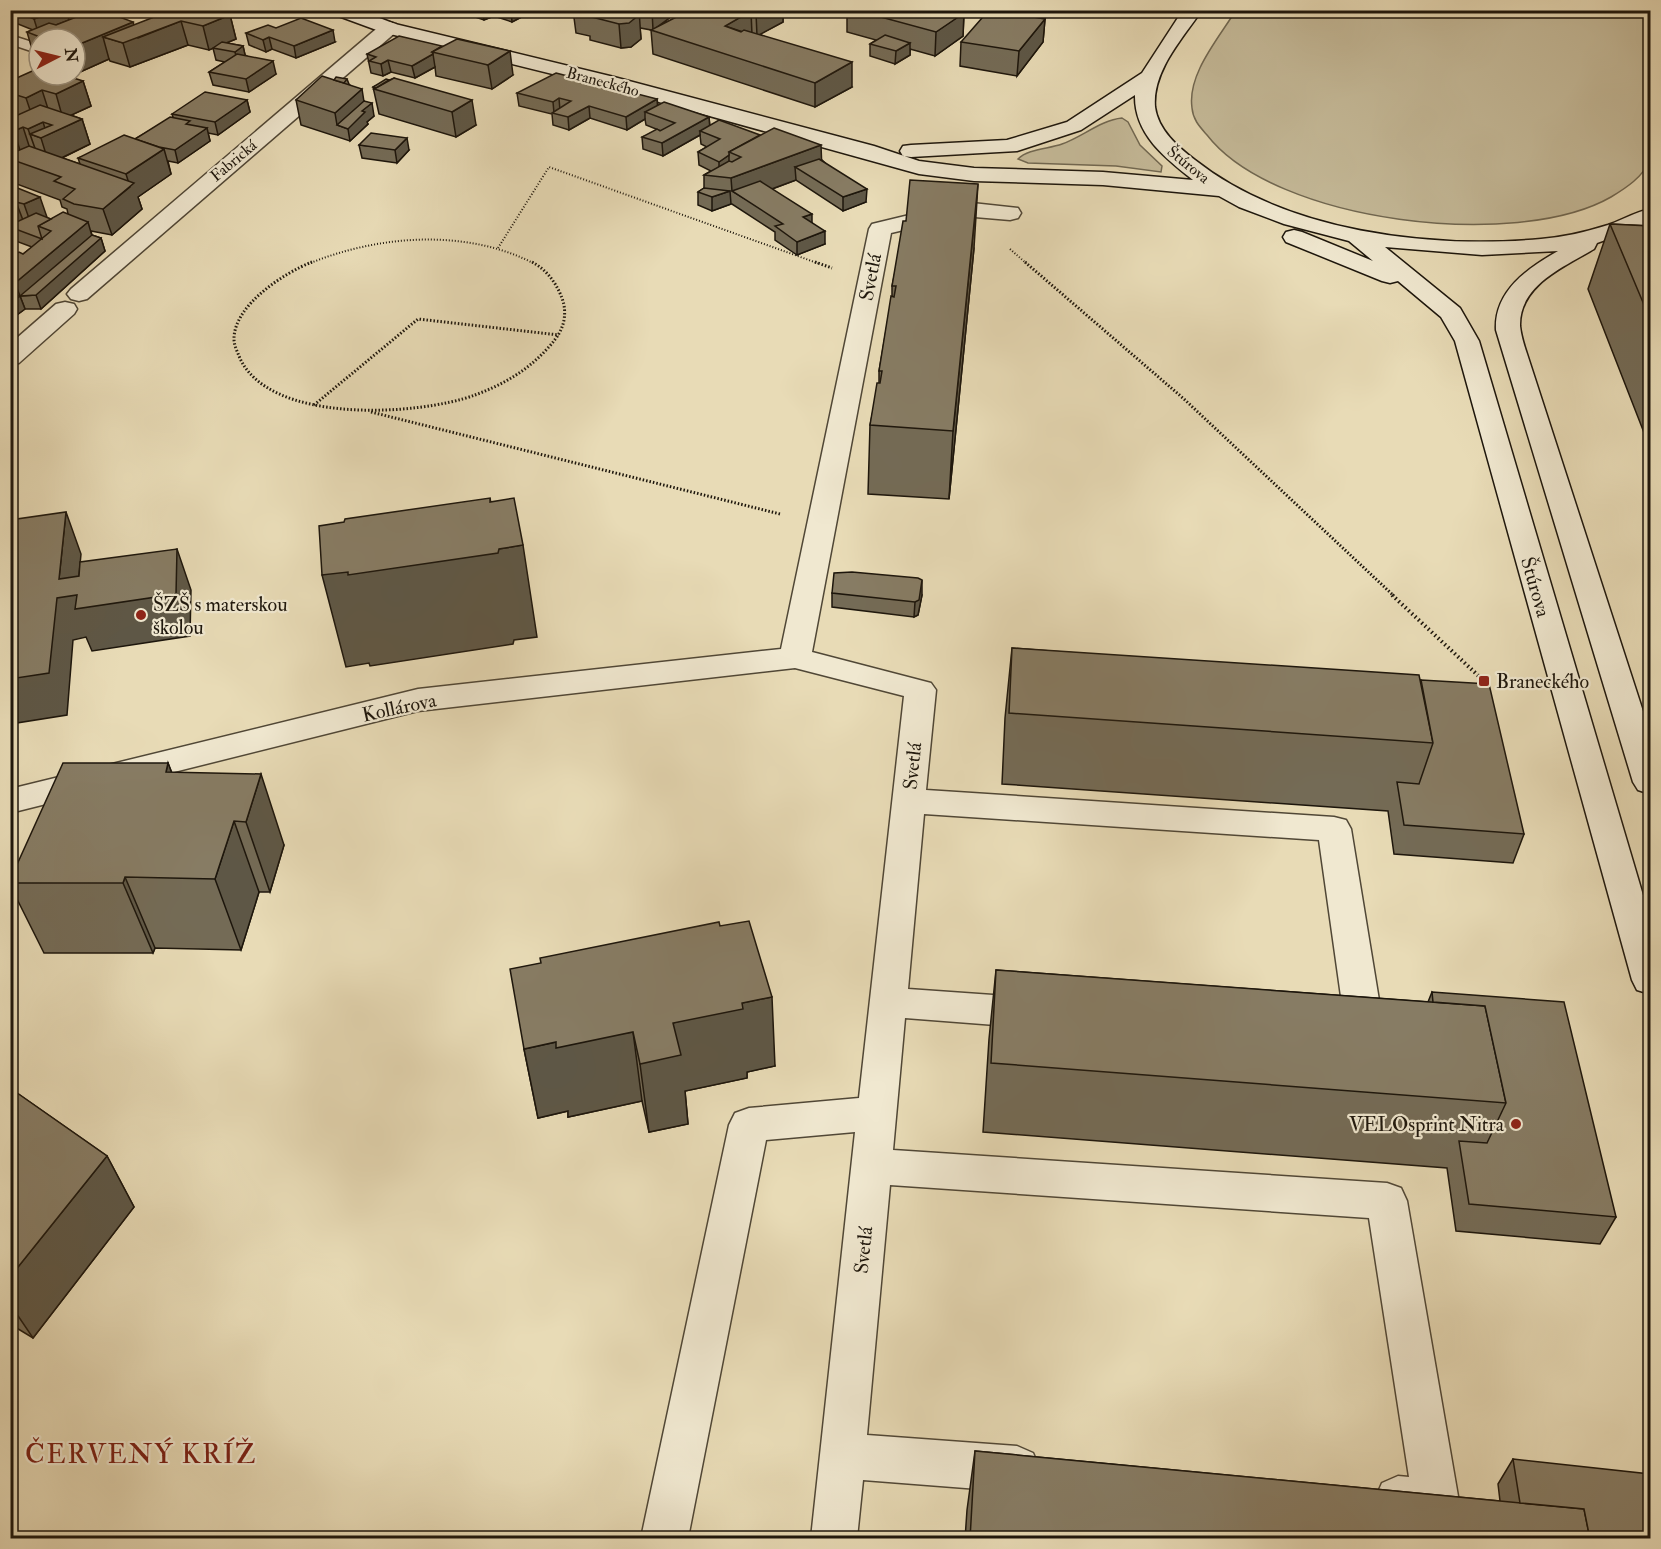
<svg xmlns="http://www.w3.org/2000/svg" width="1661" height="1549" viewBox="0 0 1661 1549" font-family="'IM FELL Double Pica',serif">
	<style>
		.green { fill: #c5ba99; stroke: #716852; stroke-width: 1.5 }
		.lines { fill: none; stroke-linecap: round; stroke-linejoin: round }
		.lane-casing { stroke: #504736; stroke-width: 3 }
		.street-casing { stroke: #504736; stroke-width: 3 }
		.secondary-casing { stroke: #1d160c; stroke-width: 3 }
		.path-far2 { stroke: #1d160c; stroke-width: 2; stroke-dasharray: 1 2; stroke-linecap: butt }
		.path-far1 { stroke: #1d160c; stroke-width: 3; stroke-dasharray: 1.5 2; stroke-linecap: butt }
		.path { stroke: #1d160c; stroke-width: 4; stroke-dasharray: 1.5 3; stroke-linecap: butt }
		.lane { fill: #f0e8d0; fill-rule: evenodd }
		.street { fill: #f0e8d0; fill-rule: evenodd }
		.secondary { fill: #f0e8d0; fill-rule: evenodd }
		.wall { fill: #746b56; stroke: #1d160c; stroke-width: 1.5 }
		.shaded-wall { fill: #5e5746; stroke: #1d160c; stroke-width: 1.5 }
		.building { fill: #877c64; stroke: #1d160c; stroke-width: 1.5 }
		.poi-dot { fill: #8f2418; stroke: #f0e8d0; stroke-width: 2 }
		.labels { text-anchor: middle; stroke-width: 4.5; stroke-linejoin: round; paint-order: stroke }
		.far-street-label { font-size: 16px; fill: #1d160c; stroke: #f0e8d0 }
		.street-label { font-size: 20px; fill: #1d160c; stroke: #f0e8d0 }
		.poi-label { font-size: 20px; fill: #1d160c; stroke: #f0e8d0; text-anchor: start }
		.near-quarter-label { font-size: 27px; letter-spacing: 1.5px; fill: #7a1f14; stroke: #f0e8d0 }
	</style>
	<rect width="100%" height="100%" fill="#e8dbb6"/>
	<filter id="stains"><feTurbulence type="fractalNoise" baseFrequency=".00333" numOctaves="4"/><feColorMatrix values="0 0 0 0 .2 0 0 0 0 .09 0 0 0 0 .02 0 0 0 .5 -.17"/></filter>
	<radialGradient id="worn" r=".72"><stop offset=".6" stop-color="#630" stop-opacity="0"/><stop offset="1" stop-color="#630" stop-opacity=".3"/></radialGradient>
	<g class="green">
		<path d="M1236 10 1650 11C1651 48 1650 86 1650 124 1650 134 1654 151 1650 160 1643 177 1626 188 1611 197 1517 251 1275 223 1207 135 1200 127 1193 120 1192 108 1187 74 1219 38 1236 10Z"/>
		<path d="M1122 118 1128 122 1140 145 1162 166 1161 172 1116 166 1028 163 1018 159C1028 149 1048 149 1062 144 1082 137 1101 120 1122 118Z"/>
	</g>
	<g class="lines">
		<defs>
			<path id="lane" d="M10 35 32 42 39 40V51L34 52 10 44Z"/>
			<g id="street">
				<path d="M389 22 396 24 399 28 396 32 87 299 79 301 71 299 67 294 71 289 382 24Z"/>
				<path d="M963 202 1018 208 1021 213 1018 218 1010 220 963 216 891 233 812 652 931 683 936 690 926 790 1334 817 1346 820 1351 829 1385 1037 1379 1048 1366 1052 1350 1048 1344 1037 1346 1032 1319 840 924 814 908 989 1036 998 1049 1002 1055 1013 1049 1024 1036 1028 905 1018 893 1150 1387 1183 1401 1188 1407 1201 1459 1502 1452 1518C1429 1528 1405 1525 1382 1515L1375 1499 1382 1483 1398 1476 1409 1477 1369 1218 890 1185 867 1435 1017 1446 1033 1453 1040 1469 1033 1485 1017 1492 863 1480 857 1538H811L855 1132 766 1140 688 1538H641L729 1125 735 1113 749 1108 859 1098 904 696 795 668 418 711 10 813V789L418 689 781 649 869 229 872 224Z"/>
				<path d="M65 302 74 304 77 309 74 314 19 363 10 365V344L56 304Z"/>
			</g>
			<path id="secondary" d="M331 10H359L395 24 614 77 874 146 919 161 974 168 1103 172 1193 180C1165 158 1134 134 1135 95L1081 130 1017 151 911 157 903 156 900 151 903 146 911 145 1007 140 1067 122 1142 73 1183 10H1202C1183 38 1152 71 1155 107 1158 130 1178 147 1195 160 1286 232 1429 249 1541 239 1564 237 1586 232 1608 225 1622 220 1636 212 1650 209V224L1597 243 1594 249C1564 267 1519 285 1520 326 1521 336 1524 345 1527 354L1650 733V794L1638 790 1633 782 1496 330C1494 291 1528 268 1558 251L1482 255 1385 247 1460 308 1479 341 1650 919V994L1637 990 1632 980 1455 341 1441 317 1398 281 1390 283 1382 281 1286 242 1283 237 1286 232 1294 230 1302 232 1373 261 1349 241 1284 224 1239 207 1219 196 1103 185 974 181 919 174 601 86 382 32 333 14Z"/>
		</defs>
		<use href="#lane" class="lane-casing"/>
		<use href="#street" class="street-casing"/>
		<use href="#secondary" class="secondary-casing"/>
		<g class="path-far2">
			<path d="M498 248 549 167 820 264"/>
			<path d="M1010 249 1027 264"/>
			<path d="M308 264C378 235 466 228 535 264"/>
		</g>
		<g class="path-far1">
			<path d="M312 262C284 273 234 305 234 339 234 345 237 351 239 356 267 425 418 416 475 395 502 385 527 371 547 349 559 336 567 324 564 305 560 288 548 270 532 262"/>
			<path d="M815 262 832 268"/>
			<path d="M1025 262 1184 399 1394 596"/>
			<path d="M314 405 418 319 559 335"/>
			<path d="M371 412 780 514"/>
		</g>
		<path class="path" d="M1392 595 1484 681"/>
		<use href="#lane" class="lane"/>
		<use href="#street" class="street"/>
		<use href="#secondary" class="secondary"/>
	</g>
	<g class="wall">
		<path d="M10 10H73L74 13 134 25 230 15 236 39 226 43 243 46 245 55 276 74 249 92 213 85 209 72 225 62 216 60 213 48 209 50 188 45 130 67 110 61 109 59 78 73 75 71V39H39V58L34 56 27 32 33 30 13 22Z"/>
		<path d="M471 10H535L512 22 494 16 484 20 472 16Z"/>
		<path d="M573 10H680L659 26 690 10H783V22L760 34 852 87 815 107 653 54 651 30 640 28 641 39 631 47 621 48 590 40V36L576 33Z"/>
		<path d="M847 10H956L964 13 963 36 935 56 910 49V55L895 64 870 56V44L876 40 847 32Z"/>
		<path d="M1045 19 1043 42 1017 76 960 66 961 42Z"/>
		<path d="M276 28 335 42 296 58 272 49 266 52 249 45 246 33Z"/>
		<path d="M442 47 513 75 492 89 436 76 435 67 415 78 391 72 383 76 371 73 367 54Z"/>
		<path d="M394 78 476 125 456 137 379 114 373 87Z"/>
		<path d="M347 79 349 84 364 101 374 116 367 122 368 124 350 141 301 125 296 100 334 80Z"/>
		<path d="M10 81H83L91 106 71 115 82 119 90 144 62 158 80 164 78 158 135 139 173 117 172 114 247 100 250 112 218 135 208 133 210 141 178 163 168 161 171 174 138 197 142 209 112 235 91 231 92 235 101 238 105 251 41 309H25L10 320V257L23 254 32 247 13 240 10 232V185L47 218 51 219 68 214 67 209 62 207 60 200 14 183 10 173V154L13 153 10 152Z"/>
		<path d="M517 93 657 99 658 105 709 117 710 126 822 160 866 202 843 211 796 180 772 189 812 223 825 244 797 255 775 240V232L732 204H731L712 211 698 205V192L704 188V175L711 171 699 165 698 152 707 147 701 144 700 135 663 156 643 149 642 137 661 131 646 125 645 119 627 130 590 118 569 130 553 125 552 114 519 106Z"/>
		<path d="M359 145 409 150 397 163 362 158Z"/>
		<path d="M906 221 974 248 949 499 868 494 870 425 879 383V371L892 296V286Z"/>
		<path d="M1610 224 1650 226V448L1588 289Z"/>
		<path d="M832 593 922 595 918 615 914 617 832 607Z"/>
		<path d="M1012 648 1421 680 1524 834 1513 863 1394 854 1388 811 1002 784 1005 718Z"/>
		<path d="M168 763 172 773 284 845 270 892H259L241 950 155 948 153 953H44L10 885V880Z"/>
		<path d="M720 926 775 1066 747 1072V1078L685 1091 688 1124 649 1132 642 1101 568 1117V1111L538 1118 524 1049Z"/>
		<path d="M996 970 1428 1002 1432 992 1616 1217 1600 1244 1456 1231 1447 1168 983 1132 989 1039Z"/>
		<path d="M10 1088 107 1156 134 1207 33 1338 10 1324Z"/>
		<path d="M975 1451 1500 1501 1498 1484 1513 1459 1650 1539H965L967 1510Z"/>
	</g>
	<g class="shaded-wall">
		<path d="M58 10H73L75 17 68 15 69 20 38 32 34 19Z"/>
		<path d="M482 10H493L494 16 484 20Z"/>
		<path d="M511 10H535L512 22Z"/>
		<path d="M629 10H639L641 39 631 47 621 48 619 24 626 12Z"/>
		<path d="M652 10H680L653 30Z"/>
		<path d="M760 10H783V22L757 36 756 13Z"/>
		<path d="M751 11 752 35 725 26Z"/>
		<path d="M964 13 963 36 935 56 936 32Z"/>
		<path d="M230 15 236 39 209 50 203 26Z"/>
		<path d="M1045 19 1043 42 1017 76 1019 51Z"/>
		<path d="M181 21 188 45 130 67 123 43 103 37 109 59 78 73 75 63V46L133 22 138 38Z"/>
		<path d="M333 30 335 42 296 58 294 46Z"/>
		<path d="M269 37 272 49 266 52 263 40Z"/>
		<path d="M910 43V55L895 64 896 51Z"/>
		<path d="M243 46 246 59 238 64 235 52Z"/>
		<path d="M510 51 513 75 492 89 488 65Z"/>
		<path d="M433 54 435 67 415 78 412 66Z"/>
		<path d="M388 60 391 72 383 76 381 64Z"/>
		<path d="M273 61 276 74 249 92 246 79Z"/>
		<path d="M852 62V87L815 107V83Z"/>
		<path d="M83 81 91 106 63 119 56 94Z"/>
		<path d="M362 89 365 108 372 103 374 116 367 122 368 124 350 141 348 129 337 125 335 113Z"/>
		<path d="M42 90 50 115 34 122 26 98Z"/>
		<path d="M559 98 560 111 554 113 553 102Z"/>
		<path d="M657 99 658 112H645V119L627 130 626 117Z"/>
		<path d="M247 100 250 112 218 135 215 122Z"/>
		<path d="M472 100 476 125 456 137 452 112Z"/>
		<path d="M589 106 590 118 569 130 568 117Z"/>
		<path d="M709 117 710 130 700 131V135L663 156 662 143Z"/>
		<path d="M82 119 90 144 49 164 41 138 30 134 37 154 28 129 43 122 47 135Z"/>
		<path d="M23 127 31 152 22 157 14 131Z"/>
		<path d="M207 128 210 141 178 163 175 150Z"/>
		<path d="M407 138 409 150 397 163 395 150Z"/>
		<path d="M821 145 822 171 795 167 796 180 745 199 732 191 731 178Z"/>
		<path d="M164 149 171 174 138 197 142 209 112 235 103 209 130 187 126 174Z"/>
		<path d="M729 155V168L719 175V162Z"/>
		<path d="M978 184 974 248 949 499 953 431Z"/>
		<path d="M867 189 866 202 843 211V197Z"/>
		<path d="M730 191 731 204 712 211V197Z"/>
		<path d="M40 197 49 223 38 226 33 230 24 204Z"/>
		<path d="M16 202 26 228 12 227 10 224V205Z"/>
		<path d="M812 214V227L803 217Z"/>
		<path d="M88 222 94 243 101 238 105 251 41 309 36 295 20 296 25 309 15 283Z"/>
		<path d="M825 231V244L797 255V242Z"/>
		<path d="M20 296 25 309 10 320V303Z"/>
		<path d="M490 498 499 549 523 545 537 637 514 640 513 644 370 666 369 663 346 667 322 575 490 502Z"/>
		<path d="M66 512 81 554 77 596 177 549 191 590 190 636 92 651 86 637 73 640 67 715 10 724V679L59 579Z"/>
		<path d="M922 580V595L918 615 914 617 915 602Z"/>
		<path d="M168 763 194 833 166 772Z"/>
		<path d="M261 774 284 845 270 892 246 822Z"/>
		<path d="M234 821 259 892 241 950 215 879Z"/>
		<path d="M125 877 155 948 153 953 123 883Z"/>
		<path d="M10 910 14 916V956L10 957Z"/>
		<path d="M772 997 775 1066 747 1072V1078L685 1091 688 1124 649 1132 640 1064 673 1023 742 1003Z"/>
		<path d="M633 1032 642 1101 568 1117V1111L538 1118 524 1049 556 1042Z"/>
		<path d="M107 1156 134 1207 33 1338 10 1304V1277Z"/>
	</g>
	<g class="building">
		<path d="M11 10H58L34 19Z"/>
		<path d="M80 10H101L133 22 75 46V39H45L27 32 49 23 56 25 74 18 68 15Z"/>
		<path d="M172 10H219L230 15 203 26 181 21 123 43 103 37Z"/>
		<path d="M581 10H629L626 12 639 15 629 23 619 24 588 16 590 13Z"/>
		<path d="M690 10H760L756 13 751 11 725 26 741 32 744 30 852 62 815 83 651 30Z"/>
		<path d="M855 10H956L964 13 936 32Z"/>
		<path d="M989 10H994L1045 19 1019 51 961 42Z"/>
		<path d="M301 18 333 30 294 46 269 37 263 40 246 33 268 25 276 28Z"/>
		<path d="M885 35 910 43 896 51 870 44Z"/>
		<path d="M399 36 442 46 432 52 433 54 412 66 388 60 381 64 369 61 376 57 367 54Z"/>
		<path d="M457 39 510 51 488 65 432 52Z"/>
		<path d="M222 42 243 46 235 52 213 48Z"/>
		<path d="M237 54 273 61 246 79 209 72Z"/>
		<path d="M39 68V75H64L83 81 56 94 42 90 26 98 10 93V81Z"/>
		<path d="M556 73 657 99 626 117 589 106 568 117 552 113 571 101 559 98 553 102 517 93Z"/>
		<path d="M322 76 362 89 335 113 296 100Z"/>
		<path d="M336 77 347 79 344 83 334 80Z"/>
		<path d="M394 78 472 100 452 112 374 89Z"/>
		<path d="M386 79 389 80 376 88 373 87Z"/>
		<path d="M205 92 247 100 215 122 172 114Z"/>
		<path d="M364 101 372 103 362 111 365 112 348 129 337 125Z"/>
		<path d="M664 102 709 117 662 143 642 137 657 129 660 131 675 123 645 112Z"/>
		<path d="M40 105 82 119 41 138 30 134 52 125 43 122 28 129 23 127 14 131 10 130V113L18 115Z"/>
		<path d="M170 117 190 121 186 124 207 128 175 150 159 147 135 139Z"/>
		<path d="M719 120 760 135 729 152V155L719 162 698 152 720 139 700 131Z"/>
		<path d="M774 128 821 145 731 178 704 175 729 161 732 162 741 157 729 152Z"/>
		<path d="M371 133 407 138 395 150 359 145Z"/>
		<path d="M124 135 164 149 126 174 78 158Z"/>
		<path d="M29 146 134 183 103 209 74 204 63 199 75 189 54 181 61 177 10 159V154Z"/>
		<path d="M819 159 867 189 843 197 795 167Z"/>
		<path d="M910 180 978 184 953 431 870 425 877 383H880L882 371H879L891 296 894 297 896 286H892L903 221H906Z"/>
		<path d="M760 181 812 214 803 217 825 231 797 242 775 226 783 224 732 191Z"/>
		<path d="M10 185 40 197 24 204 16 202 10 205Z"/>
		<path d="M704 188 730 191 712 197 698 192Z"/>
		<path d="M63 212 88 222 15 283 10 281V276L14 274 10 273V257L19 252 23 254 51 231 38 226Z"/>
		<path d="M36 213 51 219 38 226 42 239 10 227V225Z"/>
		<path d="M1610 224 1650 226V319Z"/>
		<path d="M92 235 101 238 36 295 20 296Z"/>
		<path d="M10 293 20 296 10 303Z"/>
		<path d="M490 498V502L514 498 523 545 499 549 498 553 348 575V572L322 575 319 526 344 522 345 519Z"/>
		<path d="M66 512 59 579 79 576 80 562 177 549 176 594 75 609 77 595 57 598 49 673 10 679V520Z"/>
		<path d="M852 572 918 578 922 580 919 600 915 602 832 593 834 573Z"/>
		<path d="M1012 648 1419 675 1433 743 1009 713Z"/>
		<path d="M1421 680 1489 684 1524 834 1404 825 1397 782 1419 784 1433 743Z"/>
		<path d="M63 763H168L166 772 261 774 246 822 234 821 215 879 125 877 123 883H10V880Z"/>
		<path d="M749 921 772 997 742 1003 743 1009 673 1023 681 1055 640 1064 633 1032 556 1048V1042L524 1049 510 969 541 963 540 958 719 922 720 926Z"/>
		<path d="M996 970 1485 1006 1506 1103 991 1063Z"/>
		<path d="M1432 992 1564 1002 1616 1217 1469 1204 1459 1141 1487 1143 1506 1103 1485 1006 1433 1002Z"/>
		<path d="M10 1088 107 1156 10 1277Z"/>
		<path d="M975 1451 1584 1509 1590 1539H970Z"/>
		<path d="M1513 1459 1650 1474V1539H1590L1584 1509 1520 1503Z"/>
	</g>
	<g class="poi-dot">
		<circle cx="141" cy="615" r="6"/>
		<rect x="1478" y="675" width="12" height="12" rx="3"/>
		<circle cx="1516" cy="1124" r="6"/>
	</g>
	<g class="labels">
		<g class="far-street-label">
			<text transform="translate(603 81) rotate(15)" y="6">Braneckého</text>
			<text transform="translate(233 160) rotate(-40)" y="6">Fabrická</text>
			<text transform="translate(1189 164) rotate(39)" y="6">Štúrova</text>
		</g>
		<g class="street-label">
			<text transform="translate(870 277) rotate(-79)" y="7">Svetlá</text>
			<text transform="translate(1536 587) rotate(74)" y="7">Štúrova</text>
			<text transform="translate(399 707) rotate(-12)" y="7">Kollárova</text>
			<text transform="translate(912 766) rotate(-84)" y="7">Svetlá</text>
			<text transform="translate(863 1250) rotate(-84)" y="7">Svetlá</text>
		</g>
		<g class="poi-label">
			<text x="153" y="611">ŠZŠ s materskou<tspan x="153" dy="23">školou</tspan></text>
			<text x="1496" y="688">Braneckého</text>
			<text x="1504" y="1131" text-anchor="end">VELOsprint Nitra</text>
		</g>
		<g class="near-quarter-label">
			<text x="141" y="1463">ČERVENÝ KRÍŽ</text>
		</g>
	</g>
	<rect width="1661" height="1549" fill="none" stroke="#e8dbb6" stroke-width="36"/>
	<rect x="12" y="12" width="1637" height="1525" fill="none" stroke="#1d160c" stroke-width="3"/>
	<rect x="18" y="18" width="1625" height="1513" fill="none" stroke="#1d160c" stroke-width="1.5"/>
	<g transform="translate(57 57) rotate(83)"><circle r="28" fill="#f0e8d0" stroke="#9c9482" stroke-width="1.5"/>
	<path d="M0-4.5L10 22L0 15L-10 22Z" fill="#8f2418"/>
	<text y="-9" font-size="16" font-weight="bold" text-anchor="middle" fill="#1d160c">N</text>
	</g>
	<rect width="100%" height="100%" filter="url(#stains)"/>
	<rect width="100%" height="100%" fill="url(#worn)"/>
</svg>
